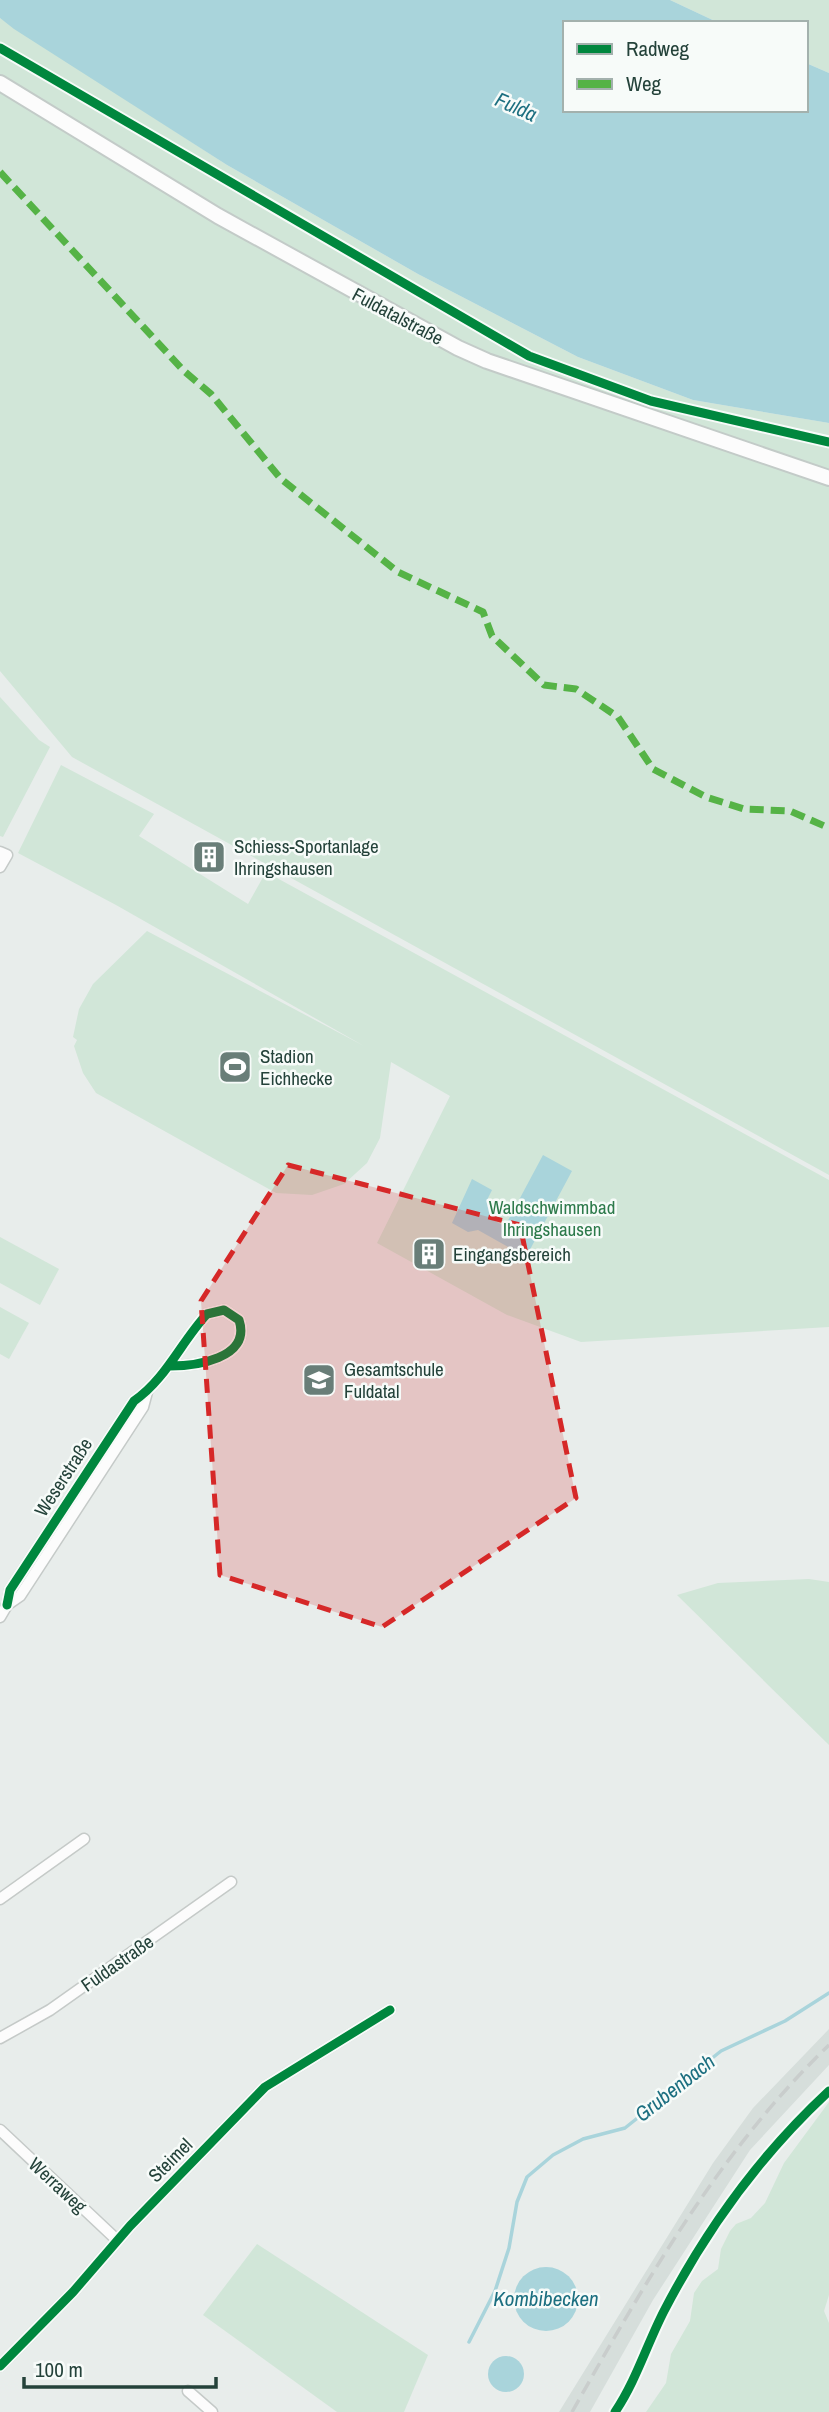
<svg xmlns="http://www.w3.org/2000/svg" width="829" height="2412" viewBox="0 0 829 2412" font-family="'Archivo Narrow',sans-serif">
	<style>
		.built { fill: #d6dedb }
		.green { fill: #d1e6d8 }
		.water { fill: #a9d4db }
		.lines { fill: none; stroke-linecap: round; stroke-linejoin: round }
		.stream { stroke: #a9d4db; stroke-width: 3.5 }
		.minor-casing { stroke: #c5cac8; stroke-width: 13 }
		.secondary-casing { stroke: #c3cbc8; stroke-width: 18 }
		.minor { stroke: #fcfcfc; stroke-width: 10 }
		.secondary { stroke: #fcfcfc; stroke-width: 14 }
		.rail { stroke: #c9cdcc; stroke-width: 3.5; stroke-dasharray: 14 7; stroke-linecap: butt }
		.quiet { stroke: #55b346; stroke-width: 7; stroke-dasharray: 14 7; stroke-linecap: butt }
		.cycleway-casing { stroke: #f7fbf9; stroke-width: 13 }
		.cycleway { stroke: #00873e; stroke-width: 9 }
		.marked { fill: #d62828; fill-opacity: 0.2; stroke: #d62828; stroke-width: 5; stroke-dasharray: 14 9; stroke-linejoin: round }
		.labels { text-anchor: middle; stroke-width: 5; stroke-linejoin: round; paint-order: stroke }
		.street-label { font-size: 19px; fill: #24423a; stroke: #f7fbf9 }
		.poi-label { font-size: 19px; fill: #24423a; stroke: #f7fbf9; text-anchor: start }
		.park-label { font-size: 19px; fill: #2d7a4b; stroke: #f7fbf9 }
		.water-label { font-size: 21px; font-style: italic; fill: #1c6f80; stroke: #f7fbf9 }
	</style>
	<rect width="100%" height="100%" fill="#e8edeb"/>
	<path class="built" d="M829 2029V2065L750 2150 653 2300 590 2412H559L713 2163 753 2108Z"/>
	<g class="green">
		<path d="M670 0H829V73L806 63V23H719Z"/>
		<path d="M0 18 227 165 418 274 578 357 693 400 829 423V1175L72 757 0 671Z"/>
		<path d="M0 697 39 740 50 747 3 837 0 836Z"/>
		<path d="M61 765 154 814 139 836 248 904 266 872 829 1180V1327L581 1342 507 1315 377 1243 450 1096 391 1062 380 1138 367 1163 344 1184 312 1195 276 1193 96 1093 83 1073 74 1046 77 1040 73 1037 79 1009 93 984 147 931 364 1046 116 905 18 853Z"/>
		<path d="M0 1237 59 1269 40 1305 0 1283Z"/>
		<path d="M0 1307 29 1323 9 1359 0 1354Z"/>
		<path d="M809 1579 829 1582V1745L677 1595 718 1583Z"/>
		<path d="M829 2102V2295L824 2311 829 2323V2412H646L666 2383 671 2354 690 2321 694 2293 702 2281 718 2269 721 2249 730 2231 736 2224 751 2218 765 2203 784 2163Z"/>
		<path d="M257 2244 428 2355 404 2412H337L203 2315Z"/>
	</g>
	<g class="water">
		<path d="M0 0H670L719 23H565V110H806V63L829 73V423L693 400 578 357 418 274 227 165 14 29 0 18Z"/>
		<path d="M543 1155 572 1171 526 1257 478 1230 468 1232 452 1223 472 1179 492 1190 488 1198 495 1221 505 1226Z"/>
		<circle cx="546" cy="2299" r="32"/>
		<circle cx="506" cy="2374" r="18"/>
	</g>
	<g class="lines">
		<path class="stream" d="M469 2342 495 2291 509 2248 517 2202 527 2177 553 2155 583 2139 625 2128 721 2051 785 2021 829 1993"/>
		<defs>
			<g id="minor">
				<path d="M0 852 7 855 0 867"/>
				<path d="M7 1605 10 1590 134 1401C166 1379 181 1342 207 1314L224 1310 239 1320C252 1359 194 1366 170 1366"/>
				<path d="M0 1617 7 1605 20 1596 143 1407 147 1392"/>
				<path d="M0 1899 84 1839"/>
				<path d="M0 2038 50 2010 231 1882"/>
				<path d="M0 2130 117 2240"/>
				<path d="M0 2366 73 2292 130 2226 265 2087 390 2010"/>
				<path d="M188 2391 212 2412"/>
			</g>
			<path id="secondary" d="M0 83 218 216 458 348 487 361 829 478"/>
		</defs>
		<use href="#minor" class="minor-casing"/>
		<use href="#secondary" class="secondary-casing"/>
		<use href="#minor" class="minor"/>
		<use href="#secondary" class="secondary"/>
		<path class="rail" d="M572 2412C646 2281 720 2150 829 2045"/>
		<path class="quiet" d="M0 172 184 371 211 394 281 479 398 572 483 612 492 636 544 685 576 689 618 717 653 769 706 797 744 809 790 811 829 828"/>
		<defs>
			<g id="cycleway">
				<path d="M0 48 529 356 651 401 829 442"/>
				<path d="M7 1605 10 1590 134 1401C166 1379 181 1342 207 1314L224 1310 239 1320C252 1359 194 1366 170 1366"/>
				<path d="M0 2366 73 2292 130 2226 265 2087 390 2010"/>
				<path d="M615 2412C636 2381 647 2344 664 2311 706 2230 762 2153 829 2091"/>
			</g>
		</defs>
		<use href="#cycleway" class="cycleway-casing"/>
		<use href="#cycleway" class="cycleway"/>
	</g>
	<path class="marked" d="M288 1165 520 1225 576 1498 382 1627 220 1575 201 1301Z"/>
	<defs>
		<symbol id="building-square" viewBox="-11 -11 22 22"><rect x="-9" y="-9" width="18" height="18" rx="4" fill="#697e78" stroke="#f7fbf9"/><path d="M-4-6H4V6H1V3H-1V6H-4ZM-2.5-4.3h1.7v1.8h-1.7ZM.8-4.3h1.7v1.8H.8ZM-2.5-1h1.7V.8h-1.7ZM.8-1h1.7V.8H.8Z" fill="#fff"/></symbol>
		<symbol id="stadium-square" viewBox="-11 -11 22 22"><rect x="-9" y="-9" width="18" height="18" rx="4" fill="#697e78" stroke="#f7fbf9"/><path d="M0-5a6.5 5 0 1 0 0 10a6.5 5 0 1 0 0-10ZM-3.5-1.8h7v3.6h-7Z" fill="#fff"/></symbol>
		<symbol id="school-square" viewBox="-11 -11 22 22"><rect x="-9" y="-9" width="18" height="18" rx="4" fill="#697e78" stroke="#f7fbf9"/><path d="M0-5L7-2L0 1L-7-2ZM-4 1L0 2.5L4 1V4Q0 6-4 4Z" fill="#fff"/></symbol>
	</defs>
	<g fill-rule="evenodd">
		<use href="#building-square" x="190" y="838" width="38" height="38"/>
		<use href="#stadium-square" x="216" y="1048" width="38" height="38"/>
		<use href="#building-square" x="410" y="1235" width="38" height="38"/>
		<use href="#school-square" x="300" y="1361" width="38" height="38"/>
	</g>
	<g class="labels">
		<g class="street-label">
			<text transform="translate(398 316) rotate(28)" y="7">Fuldatalstraße</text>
			<text transform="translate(63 1477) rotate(-57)" y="7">Weserstraße</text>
			<text transform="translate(117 1963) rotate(-35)" y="7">Fuldastraße</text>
			<text transform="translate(170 2160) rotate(-45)" y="7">Steimel</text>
			<text transform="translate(58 2185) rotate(43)" y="7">Werraweg</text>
		</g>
		<g class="poi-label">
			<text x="234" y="853">Schiess-Sportanlage<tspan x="234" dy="22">Ihringshausen</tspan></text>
			<text x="260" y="1063">Stadion<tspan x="260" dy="22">Eichhecke</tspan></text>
			<text x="453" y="1261">Eingangsbereich</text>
			<text x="344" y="1376">Gesamtschule<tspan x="344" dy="22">Fuldatal</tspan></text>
		</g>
		<g class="park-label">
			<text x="552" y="1214">Waldschwimmbad<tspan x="552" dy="22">Ihringshausen</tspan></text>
		</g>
		<g class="water-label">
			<text transform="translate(516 107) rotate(24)" y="7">Fulda</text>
			<text transform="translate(675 2088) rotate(-38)" y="7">Grubenbach</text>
			<text x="546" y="2306">Kombibecken</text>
		</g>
	</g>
	<rect x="563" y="21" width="245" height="91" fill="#f7fbf9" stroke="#a3b1ad" stroke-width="2"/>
	<rect x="577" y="44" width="35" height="10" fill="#00873e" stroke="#a3b1ad" stroke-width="2"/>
	<text x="626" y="56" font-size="21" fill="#24423a">Radweg</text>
	<rect x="577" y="79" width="35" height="10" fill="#55b346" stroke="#a3b1ad" stroke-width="2"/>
	<text x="626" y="91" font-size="21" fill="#24423a">Weg</text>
	<path d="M24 2377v10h192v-10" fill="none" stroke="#24423a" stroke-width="3.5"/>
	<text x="35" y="2377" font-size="21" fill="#24423a" stroke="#f7fbf9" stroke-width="5" paint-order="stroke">100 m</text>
</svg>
